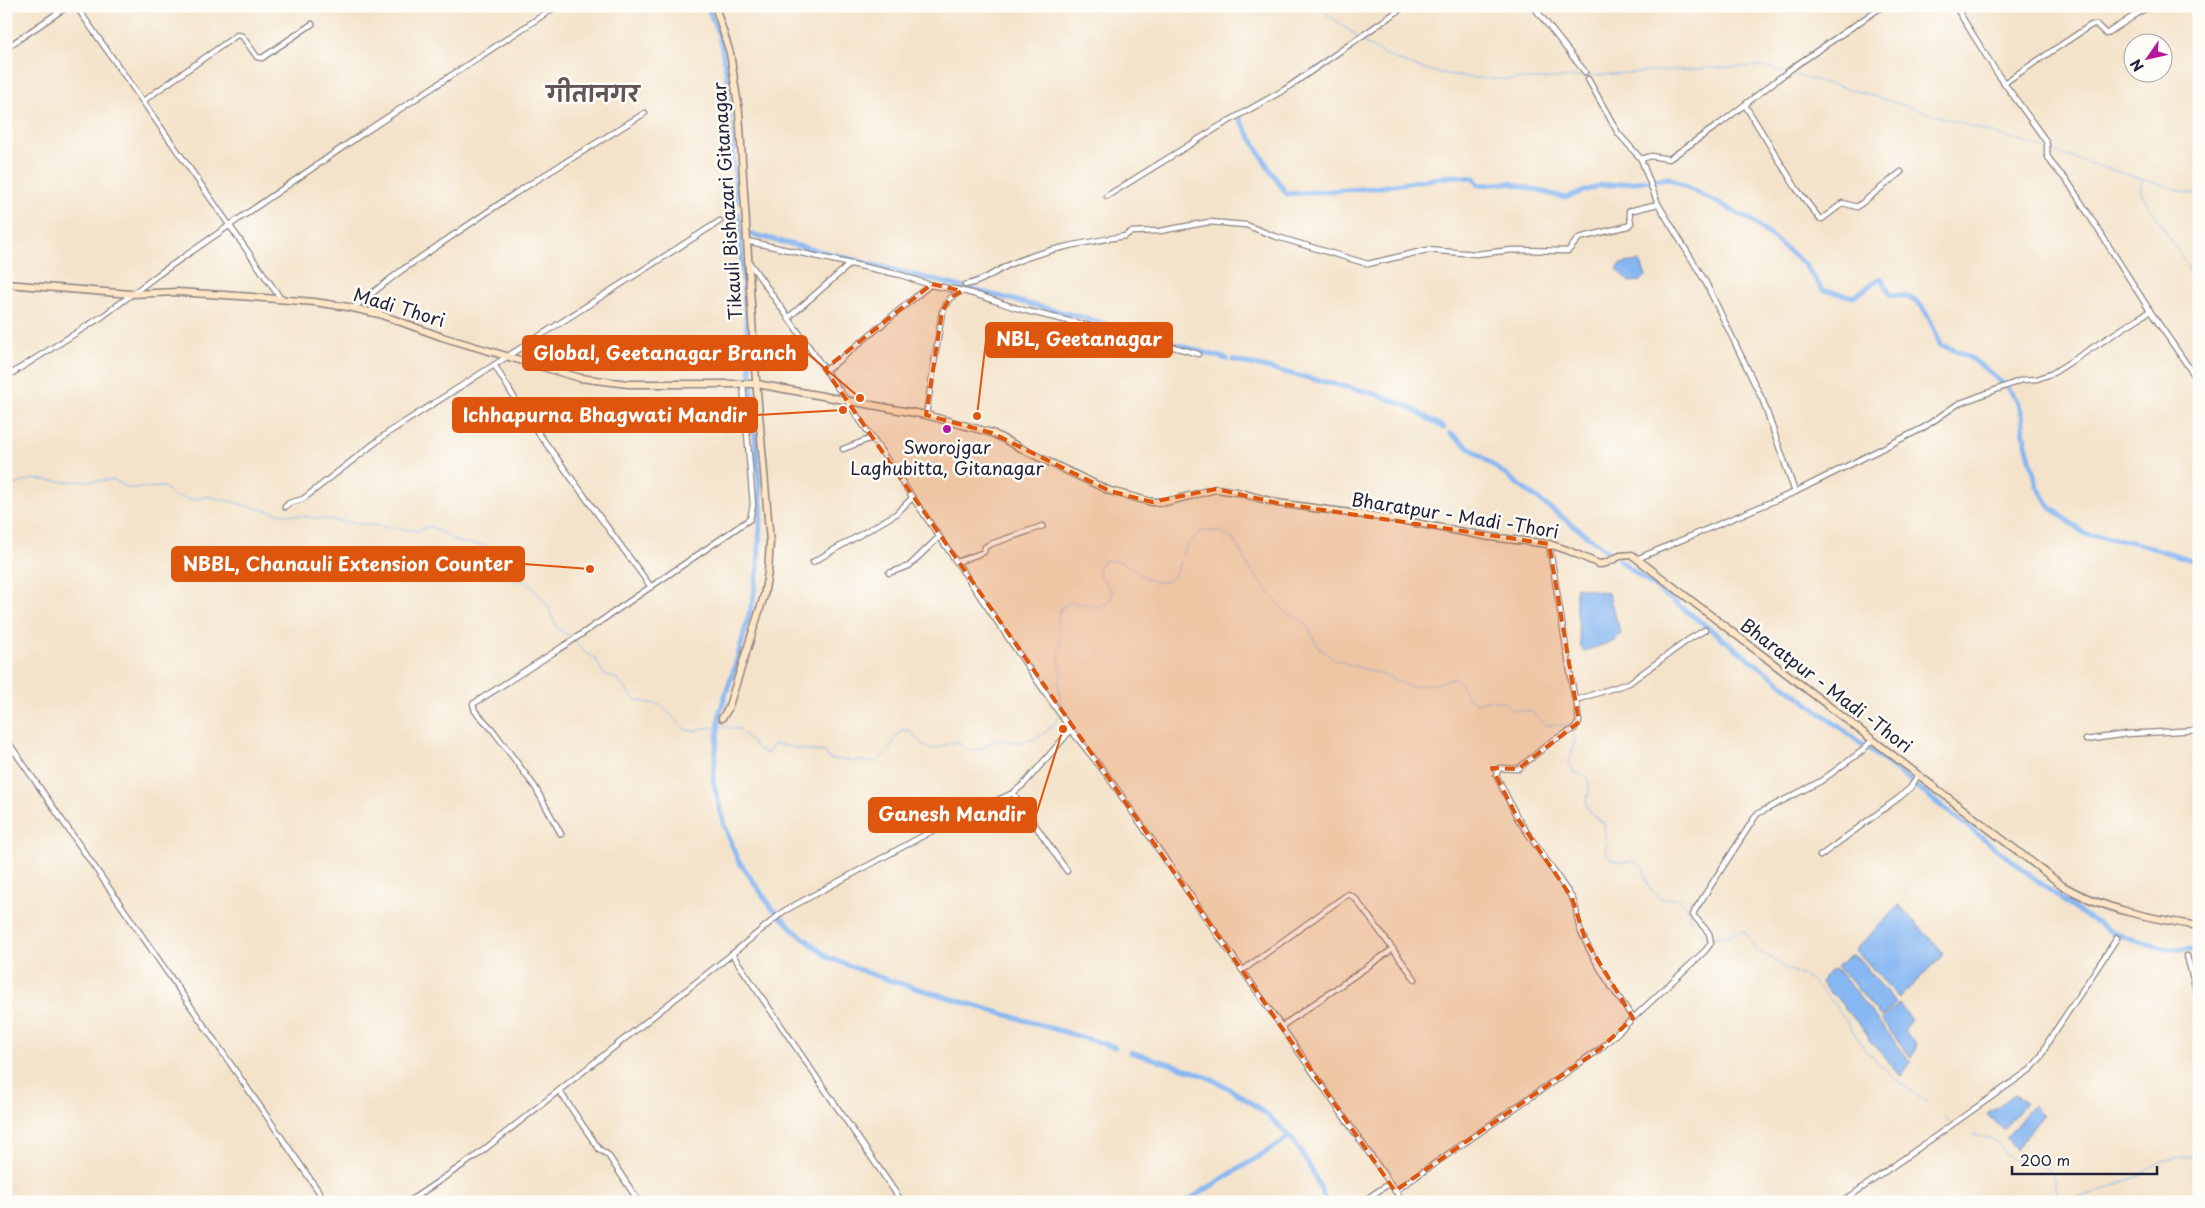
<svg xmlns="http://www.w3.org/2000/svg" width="2205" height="1208" viewBox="0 0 2205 1208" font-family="'Playpen Sans','Playpen Sans Deva',sans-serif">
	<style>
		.water { fill: #87b7f2; stroke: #546c96 }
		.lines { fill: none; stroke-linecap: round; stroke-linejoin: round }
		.stream { stroke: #87b7f2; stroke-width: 1 }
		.canal { stroke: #87b7f2; stroke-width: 5 }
		.street-casing { stroke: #8b8282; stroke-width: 7 }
		.secondary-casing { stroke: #8b8282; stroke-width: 9 }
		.street { stroke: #fff; stroke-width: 4.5 }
		.secondary { stroke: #fde5c5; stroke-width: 6 }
		.marked { fill: #de560e; fill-opacity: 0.2; stroke: #de560e; stroke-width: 4; stroke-dasharray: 10 6; stroke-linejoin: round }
		.poi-dot { fill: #b5179e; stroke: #fdfcf7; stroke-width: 2 }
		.labels { text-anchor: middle; stroke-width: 5; stroke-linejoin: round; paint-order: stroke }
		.street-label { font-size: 18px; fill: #22223b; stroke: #fdfcf7 }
		.poi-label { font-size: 18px; fill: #22223b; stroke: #fdfcf7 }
		.district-label { font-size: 22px; font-weight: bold; fill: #625458; stroke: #fdfcf7 }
		.leader { fill: none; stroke: #de560e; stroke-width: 2 }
		.callout-dot { fill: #de560e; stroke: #fdfcf7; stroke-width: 2 }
		.callout { fill: #de560e; stroke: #de560e; stroke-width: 2 }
		.callout-label { font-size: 19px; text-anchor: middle; font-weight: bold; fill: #fff }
	</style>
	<rect width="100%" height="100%" fill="#fdfcf7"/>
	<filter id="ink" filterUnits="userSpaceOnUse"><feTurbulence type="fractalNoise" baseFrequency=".02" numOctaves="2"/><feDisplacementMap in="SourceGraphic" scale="10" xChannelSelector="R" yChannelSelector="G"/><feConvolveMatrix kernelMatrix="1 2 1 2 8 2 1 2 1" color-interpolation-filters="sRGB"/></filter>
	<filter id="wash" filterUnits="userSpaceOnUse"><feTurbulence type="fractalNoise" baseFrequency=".0096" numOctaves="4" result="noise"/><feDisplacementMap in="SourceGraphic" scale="20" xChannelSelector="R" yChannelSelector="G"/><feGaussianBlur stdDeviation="1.12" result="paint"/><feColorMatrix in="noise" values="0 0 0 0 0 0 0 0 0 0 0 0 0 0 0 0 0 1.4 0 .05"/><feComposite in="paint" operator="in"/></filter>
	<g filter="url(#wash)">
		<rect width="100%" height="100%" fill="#f4e3ca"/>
		<g class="water">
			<path d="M1638 261 1641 263 1646 276 1641 281 1629 282 1617 269 1620 264Z"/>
			<path d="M1576 587 1608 593 1621 634 1614 641 1584 651 1581 648 1576 604Z"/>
			<path d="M1899 905 1941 950 1943 956 1899 998 1855 950Z"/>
			<path d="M1852 954 1859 960 1896 1003 1881 1017 1848 977 1836 967Z"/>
			<path d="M1833 969 1840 973 1911 1062 1901 1076 1869 1040 1868 1035 1835 996 1830 993 1821 983 1823 977Z"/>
			<path d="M1899 1004 1911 1019 1904 1031 1915 1043 1916 1049 1911 1057 1882 1021 1883 1017Z"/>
			<path d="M2015 1094 2026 1102 2003 1129 1987 1114Z"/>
			<path d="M2033 1105 2043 1115 2016 1149 2006 1138Z"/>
		</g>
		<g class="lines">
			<g class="stream">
				<path d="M1316 6 1357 36"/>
				<path d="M1362 41C1437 93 1542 79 1628 73 1672 70 1717 68 1761 66L1784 72"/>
				<path d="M1787 73 1853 90 2045 149"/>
				<path d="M2049 151 2199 196"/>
				<path d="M2142 180 2140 191 2181 256 2199 289"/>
				<path d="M6 488 33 479 66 482 114 480 128 488 164 487 173 496 195 500 207 496 277 513 417 531 430 526 458 542 487 546 514 580 527 582 547 604 557 628 573 638"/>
				<path d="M576 641 584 652 595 658 604 674 617 679 635 700 657 704 665 709 686 730 695 731 704 728 725 727 739 729 757 748 767 754 773 744C791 746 807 752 825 752L829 759 876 762 888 751 901 730H909C929 754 929 751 957 741L968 751C984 751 985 744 997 740 1003 739 1011 742 1017 742 1037 742 1048 732 1059 717"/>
				<path d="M1060 710 1059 685 1062 670 1058 655 1061 644 1057 619 1061 608 1071 602 1100 607 1109 601 1113 593 1100 576 1098 568 1103 561C1135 557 1136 583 1163 582 1177 582 1181 555 1187 545 1191 540 1196 535 1201 531L1221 532 1235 541 1250 569 1285 612 1301 619 1308 627 1319 648 1335 660 1381 674 1411 687 1438 683 1453 678 1459 680 1467 697 1478 703 1486 700 1503 702 1513 710 1530 711 1546 725H1567L1572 728"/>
				<path d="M1574 731 1575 739 1569 764 1574 772 1587 776C1596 802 1570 800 1604 823L1607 855C1613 864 1627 861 1637 862L1643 867 1650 890 1661 898 1678 899 1686 905 1691 923 1707 938"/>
				<path d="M1711 938 1745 931 1756 951 1774 959 1785 968 1810 979 1836 1006 1864 1048 1893 1077 1926 1102"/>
				<path d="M1944 1117 1951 1123"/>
				<path d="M1974 1134 1995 1141 2011 1159 2036 1163 2045 1167 2053 1177 2057 1192 2061 1198 2071 1200 2111 1187 2133 1178 2162 1161 2179 1157H2199"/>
			</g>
			<g class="canal">
				<path d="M707 6 719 35 726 70 737 201"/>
				<path d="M1240 119 1271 172 1287 194 1374 188 1452 176 1474 178 1479 185 1510 183 1565 198 1601 185H1611L1669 178 1751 220 1804 264 1823 290 1854 297 1880 278 1882 279 1891 295C1924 293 1930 319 1940 345 1968 354 1981 364 2003 384"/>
				<path d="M738 214 761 508 758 566 753 600 736 663 720 711 713 780 724 825 738 860 772 908 795 931 829 958 882 978 1115 1047"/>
				<path d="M751 234 1085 318 1227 359"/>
				<path d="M1233 360 1372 393 1405 405 1444 428"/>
				<path d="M2008 389 2016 399 2022 414 2024 435 2037 486 2050 507 2085 534 2133 542 2199 562"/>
				<path d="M1450 433 1610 553"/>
				<path d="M1619 560 1863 745"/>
				<path d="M1867 748 1911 782"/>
				<path d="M1914 785 2070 906 2113 933 2163 948 2199 951"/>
				<path d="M1130 1052C1153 1059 1177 1065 1200 1074 1228 1085 1268 1112 1288 1135 1302 1150 1319 1182 1326 1202"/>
				<path d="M1185 1202 1290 1137"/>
			</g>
		</g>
	</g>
	<g filter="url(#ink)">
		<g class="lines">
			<defs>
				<g id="street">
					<path d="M76 6 281 299"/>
					<path d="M1533 6 1585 72"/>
					<path d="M6 48 68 6"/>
					<path d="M1588 79 1618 133 1641 159"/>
					<path d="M2004 83 2091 25H2097L2106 34 2149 6"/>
					<path d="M143 101 237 35 242 36 257 57 262 58 312 24"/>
					<path d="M1745 105 1796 188 1819 218 1822 219 1843 203 1857 207 1901 172"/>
					<path d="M1107 196 1220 126 1284 90 1405 6"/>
					<path d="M1658 204 1705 281 1763 401 1795 492"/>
					<path d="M747 241 901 275 930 285"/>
					<path d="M749 262 847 401 1071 730 1107 775 1403 1202"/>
					<path d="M965 285C983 282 997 270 1013 263 1049 248 1088 242 1125 236L1131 232 1160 231 1209 222 1246 225 1274 236 1368 264 1427 250 1476 254 1512 250 1568 251 1579 238 1628 226 1631 223 1629 211 1658 204 1641 159 1651 156 1669 159 1721 123 1795 66 1883 6"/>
					<path d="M957 290C981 294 1003 305 1027 311 1084 325 1142 337 1198 354"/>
					<path d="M353 308 402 270 514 194 645 113"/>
					<path d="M2150 311 2199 382"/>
					<path d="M788 318 849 265"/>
					<path d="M495 366 523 412 651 587"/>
					<path d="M825 369 832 366 930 285 958 290"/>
					<path d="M6 377 103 316 159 274 362 134 557 6"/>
					<path d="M926 415 942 312 950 298 962 291"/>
					<path d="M843 449 872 438"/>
					<path d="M285 507 289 503 303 499 389 432 720 221"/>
					<path d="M1549 544 1574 696 1576 700 1629 683 1688 640 1705 630"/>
					<path d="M1639 558 1795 492 1923 428 1958 404 2022 380 2037 379 2053 373 2150 311 2068 182C2062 175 2049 163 2047 154 2047 148 2048 147 2046 141L1997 73 1955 6"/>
					<path d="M813 562 896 514 912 498"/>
					<path d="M957 562 984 552 985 547 991 544 1043 526"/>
					<path d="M889 573 909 566 939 537"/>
					<path d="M1576 700 1579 722 1574 729 1552 741 1518 769 1499 768 1496 775 1518 819 1572 898C1578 909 1576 921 1581 932 1594 962 1614 991 1633 1018"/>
					<path d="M6 739 326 1202"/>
					<path d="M2086 740 2126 734 2199 730"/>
					<path d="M1013 793 1067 871"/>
					<path d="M561 834 535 787 492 729 475 711 473 704 570 642 750 519 753 505 743 384"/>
					<path d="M1820 856 1900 797 1911 787 1918 775"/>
					<path d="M732 954 784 911 932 831 1013 793 1025 783 1071 730"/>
					<path d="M2187 956 2199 1001"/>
					<path d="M1243 970 1348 894 1355 898 1415 979"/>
					<path d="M1282 1026 1393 949"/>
					<path d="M560 1092 599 1149 608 1155 639 1202"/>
					<path d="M1395 1191 1600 1049 1705 951 1711 943 1709 933 1693 915 1695 910 1757 814 1821 781 1862 751 1872 740"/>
					<path d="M408 1202 476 1156 732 954 902 1202"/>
					<path d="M1362 1202 1390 1183"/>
					<path d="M1842 1202 2031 1069 2041 1057 2048 1042 2117 938"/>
				</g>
				<g id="secondary">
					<path d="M715 6 730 53 739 112 755 368 770 542 768 572 764 596 728 709 722 718"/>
					<path d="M6 284 131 294 177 292 239 296 314 302 348 307 379 314 442 337 580 378 628 384H757L926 415 992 433 1032 454 1110 491 1152 502H1166L1216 489 1237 492 1277 503 1395 519 1490 537 1549 544 1567 550 1599 564 1606 563 1620 556 1632 555 2063 886C2102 909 2154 919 2199 926"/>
				</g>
			</defs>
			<use href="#street" class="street-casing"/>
			<use href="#secondary" class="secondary-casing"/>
			<use href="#street" class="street"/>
			<use href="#secondary" class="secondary"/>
		</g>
	</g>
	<path class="marked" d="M932 284 962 291 950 298 942 312 926 415 992 433 1110 491 1152 502 1216 489 1277 503 1549 544 1579 722 1518 769 1492 768 1518 819 1572 898 1585 939 1633 1018 1600 1049 1395 1191 825 369Z"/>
	<circle class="poi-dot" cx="947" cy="429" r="5"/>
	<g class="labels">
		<g class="street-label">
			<text transform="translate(728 201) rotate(-94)" y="6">Tikauli Bishazari Gitanagar</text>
			<text transform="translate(399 308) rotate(17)" y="6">Madi Thori</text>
			<text transform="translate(1455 516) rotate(9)" y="6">Bharatpur - Madi -Thori</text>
			<text transform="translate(1826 686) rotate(37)" y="6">Bharatpur - Madi -Thori</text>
		</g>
		<g class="poi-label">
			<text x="947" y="454">Sworojgar<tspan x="947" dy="21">Laghubitta, Gitanagar</tspan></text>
		</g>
		<g class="district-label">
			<text x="593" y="102">गीतानगर</text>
		</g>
	</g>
	<path class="leader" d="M977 416L986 340M860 398L807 353M843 410L757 415M590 569L524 564M1063 729L1036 815"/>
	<g class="callout-dot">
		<circle cx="977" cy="416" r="5"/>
		<circle cx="860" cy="398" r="5"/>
		<circle cx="843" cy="410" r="5"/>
		<circle cx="590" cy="569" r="5"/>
		<circle cx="1063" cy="729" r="5"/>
	</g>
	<g class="callout">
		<rect x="986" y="323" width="186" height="34" rx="5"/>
		<rect x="523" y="336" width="284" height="34" rx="5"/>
		<rect x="453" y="398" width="304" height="34" rx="5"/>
		<rect x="172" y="547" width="352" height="34" rx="5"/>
		<rect x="869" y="798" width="167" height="34" rx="5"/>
	</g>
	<g class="callout-label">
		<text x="1079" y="346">NBL, Geetanagar</text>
		<text x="665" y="360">Global, Geetanagar Branch</text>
		<text x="605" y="422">Ichhapurna Bhagwati Mandir</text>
		<text x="348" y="571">NBBL, Chanauli Extension Counter</text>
		<text x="952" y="821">Ganesh Mandir</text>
	</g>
	<rect width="2205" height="1208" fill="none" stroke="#fdfcf7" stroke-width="25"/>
	<g transform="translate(2148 58) rotate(236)"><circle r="24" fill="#fdfcf7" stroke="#a5a5ac"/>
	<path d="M0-4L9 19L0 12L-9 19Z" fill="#b5179e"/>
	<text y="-8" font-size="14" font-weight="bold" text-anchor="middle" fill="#22223b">N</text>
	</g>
	<path d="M2012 1166v8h145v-8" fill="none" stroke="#22223b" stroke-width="2.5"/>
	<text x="2020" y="1166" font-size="15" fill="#22223b" stroke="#fdfcf7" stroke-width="4" paint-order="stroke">200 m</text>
</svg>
